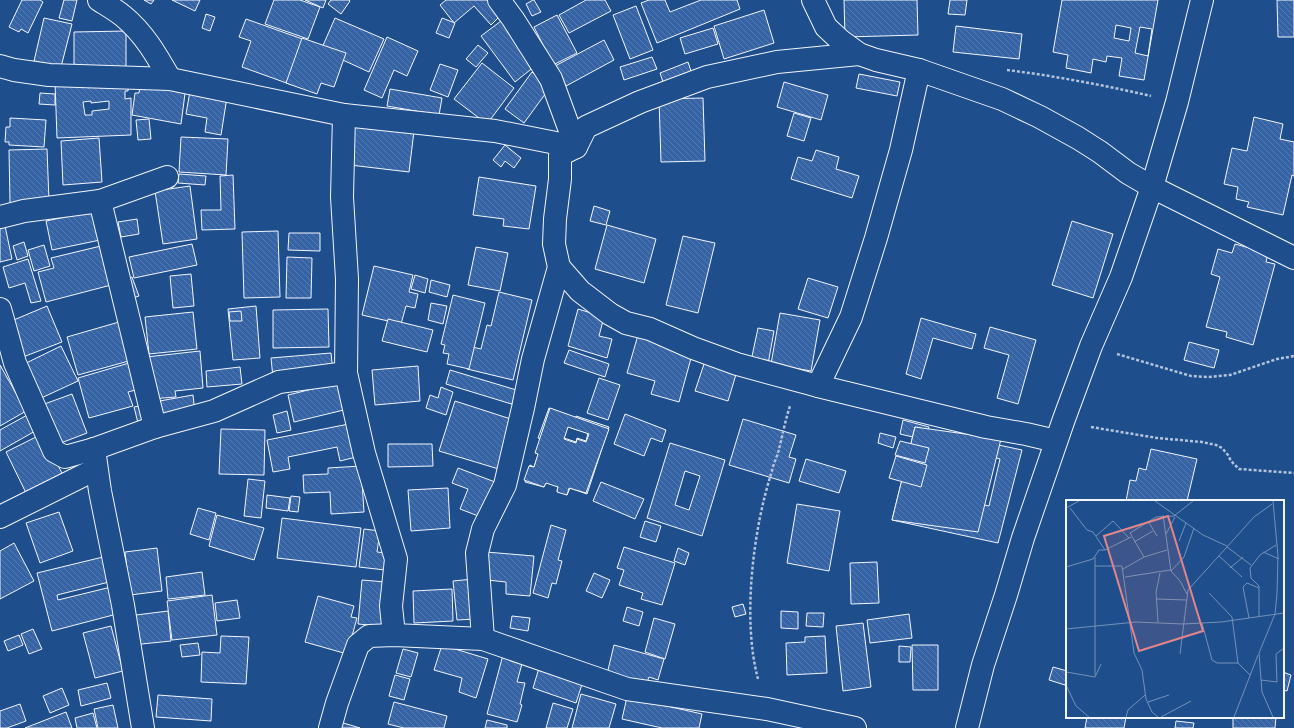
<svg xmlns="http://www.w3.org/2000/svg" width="1294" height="728" viewBox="0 0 1294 728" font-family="Lora,serif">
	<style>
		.building { fill: url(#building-back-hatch); stroke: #f2f6ff; fill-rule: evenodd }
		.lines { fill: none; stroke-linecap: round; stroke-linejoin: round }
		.minor-casing { stroke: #f2f6ff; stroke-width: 24 }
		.path { stroke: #b3c4dc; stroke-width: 2.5; stroke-dasharray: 3 2; stroke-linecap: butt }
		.minor { stroke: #1f4e8c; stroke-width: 22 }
		.inset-road { fill: none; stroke: #7391ba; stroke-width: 1 }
		.view { fill: #e38589; fill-opacity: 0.15; stroke: #e38589; stroke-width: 2 }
		.inset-edge { fill: none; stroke: #f2f6ff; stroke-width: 2 }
	</style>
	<defs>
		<pattern id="building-back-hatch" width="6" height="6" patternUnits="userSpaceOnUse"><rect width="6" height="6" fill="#3563a3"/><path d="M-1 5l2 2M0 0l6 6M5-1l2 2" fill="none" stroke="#537ab1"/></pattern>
	</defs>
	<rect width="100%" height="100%" fill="#1f4e8c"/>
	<g class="building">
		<path d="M22 0H40L43 2 28 33 21 29 19 32 9 27Z"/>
		<path d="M64 0H77L72 21 59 18Z"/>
		<path d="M144 0H154L151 4Z"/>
		<path d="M172 0H200L195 11Z"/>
		<path d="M274 0H300L320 7 308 39 265 24Z"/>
		<path d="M305 0H326L323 8Z"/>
		<path d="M331 0H349L350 1 341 14 328 4Z"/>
		<path d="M446 0H494L504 12 491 25 474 6 454 23 440 5Z"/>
		<path d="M533 0H534L541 12 532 16 526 4Z"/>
		<path d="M586 0H605L611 11 569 33 559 15Z"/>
		<path d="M649 0H665L670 12 701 0H737L740 9 657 43 641 3Z"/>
		<path d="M844 0H917L918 35 845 37Z"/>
		<path d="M950 0H967L965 15 948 14Z"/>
		<path d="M1062 0H1158L1144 80 1119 76 1122 58 1107 56 1106 62 1093 59 1091 73 1066 68 1068 55 1053 52ZM1116 25 1131 28 1129 41 1114 38ZM1140 27 1152 29 1148 56 1135 53Z"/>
		<path d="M1277 0H1294V37H1278Z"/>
		<path d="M636 6 653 50 630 59 613 15Z"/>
		<path d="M764 10 774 43 724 59 714 26Z"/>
		<path d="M206 14 215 17 210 31 202 28Z"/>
		<path d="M557 15 577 53 553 65 534 27Z"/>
		<path d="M44 18 72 24 61 67 34 61Z"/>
		<path d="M335 18 384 39 369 72 321 50Z"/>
		<path d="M442 18 455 23 449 38 436 33Z"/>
		<path d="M246 19 308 41 292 85 242 67 251 41 239 37Z"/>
		<path d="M501 21 535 66 515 82 481 36Z"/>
		<path d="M956 26 1022 34 1019 59 953 52Z"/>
		<path d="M713 28 718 44 685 54 680 38Z"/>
		<path d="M126 31V70L74 71V32Z"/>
		<path d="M387 37 418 51 407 76 394 70 382 98 364 90Z"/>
		<path d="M302 38 346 53 334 87 321 83 317 94 286 83Z"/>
		<path d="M604 40 614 60 566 86 555 66Z"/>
		<path d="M478 45 488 53 476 67 466 59Z"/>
		<path d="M652 57 657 69 624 80 620 67Z"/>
		<path d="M688 62 693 77 665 88 660 73Z"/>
		<path d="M482 63 514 88 487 124 454 99Z"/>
		<path d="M440 64 458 70 448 97 430 90Z"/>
		<path d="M532 72 551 86 524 123 505 109Z"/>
		<path d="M859 74 900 82 897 96 856 88Z"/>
		<path d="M129 80 128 91H125V99L131 98V135L57 138 55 82ZM91 101V103L109 101V109L92 111V115H85L83 102Z"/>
		<path d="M784 82 828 95 821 120 777 107Z"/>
		<path d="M140 86H186L181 124 132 115 135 93H139Z"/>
		<path d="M390 89 442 98 439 115 387 106Z"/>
		<path d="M190 91 227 97 221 135 205 132 207 118 186 114Z"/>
		<path d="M40 93 55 94V105L39 104Z"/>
		<path d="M703 98 705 161 661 162 659 99Z"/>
		<path d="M794 113 811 118 804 141 787 136Z"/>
		<path d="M1254 117 1283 124 1280 139 1294 142V176L1292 175 1283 215 1247 207 1249 202 1236 199 1238 187 1224 184 1232 148 1247 151Z"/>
		<path d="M10 118 46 120 44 147 9 145V142H5L6 127H10Z"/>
		<path d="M149 119 151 139 138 140 136 120Z"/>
		<path d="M355 123 414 131 409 172 350 165Z"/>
		<path d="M181 137 228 139 226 175 179 172Z"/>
		<path d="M99 138 102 182 63 185 61 141Z"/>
		<path d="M505 145 521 158 514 168 505 161 501 167 493 160Z"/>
		<path d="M47 149 49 201 10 203 9 150Z"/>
		<path d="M816 150 839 157 836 169 859 176 852 198 791 179 798 157 812 161Z"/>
		<path d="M179 174 206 176 205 185 178 183Z"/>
		<path d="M233 175 235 229 202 230 201 210H221L220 176Z"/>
		<path d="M479 177 536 186 529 229 503 226 504 219 473 215Z"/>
		<path d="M190 186 197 239 163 244 155 191Z"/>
		<path d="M594 206 610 211 606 225 590 221Z"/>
		<path d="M99 210 105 239 52 250 46 221Z"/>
		<path d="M137 219 139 234 121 237 118 222Z"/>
		<path d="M1072 221 1113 234 1093 298 1052 285Z"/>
		<path d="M607 225 656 239 644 283 595 269Z"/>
		<path d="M5 226 12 259 0 262V227Z"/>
		<path d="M278 231 280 297 244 298 242 232Z"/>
		<path d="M289 233H320V251L288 250Z"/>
		<path d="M683 236 715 243 698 313 666 305Z"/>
		<path d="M24 242 28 256 17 260 13 246Z"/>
		<path d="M192 244 197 265 134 278 129 257Z"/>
		<path d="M1235 244 1268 253 1266 262 1275 264 1253 345 1226 337 1227 332 1206 327 1220 277 1211 274 1218 249 1232 253Z"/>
		<path d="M44 245 50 266 34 271 28 250Z"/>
		<path d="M105 245 115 284 46 302 38 272 54 268 51 258Z"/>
		<path d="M476 247 508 253 500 291 468 285Z"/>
		<path d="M287 257 312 258 311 298H286Z"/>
		<path d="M28 259 41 301 31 303 25 283 9 288 3 267Z"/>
		<path d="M374 266 413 275 409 292 418 294 415 308 406 306 401 324 362 315Z"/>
		<path d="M191 274 194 306 173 308 170 276Z"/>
		<path d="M415 275 428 279 425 293 411 289Z"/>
		<path d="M132 277 139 296 127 300 120 281Z"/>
		<path d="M808 278 838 287 828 318 798 309Z"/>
		<path d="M431 280 450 285 447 297 429 292Z"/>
		<path d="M499 292 532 300 513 380 467 369 472 347 481 349 487 325 491 326Z"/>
		<path d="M453 295 485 303 469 369 447 364 449 354 443 353 445 345 441 344Z"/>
		<path d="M431 303 447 306 443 324 428 320Z"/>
		<path d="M47 306 62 342 23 357 9 322Z"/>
		<path d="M256 306 260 358 233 360 228 309Z"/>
		<path d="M328 309 329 347 273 348V310Z"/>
		<path d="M578 309 604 317 599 336 612 339 607 358 568 346Z"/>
		<path d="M241 311 242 321H230L229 312Z"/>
		<path d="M193 312 197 349 149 354 145 317Z"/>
		<path d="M780 313 820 320 811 371 771 364Z"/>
		<path d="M921 318 976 334 972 349 933 338 921 379 906 374Z"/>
		<path d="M388 319 433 330 427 352 382 341Z"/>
		<path d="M126 320 136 359 78 375 67 337Z"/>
		<path d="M990 327 1036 340 1018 404 997 398 1009 355 984 348Z"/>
		<path d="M758 328 774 331 768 364 751 361Z"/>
		<path d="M638 335 693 351 679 402 651 394 655 381 627 373Z"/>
		<path d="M1189 342 1219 350 1214 368 1184 360Z"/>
		<path d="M61 346 78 381 37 400 20 366Z"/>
		<path d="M569 350 609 364 605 377 564 363Z"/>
		<path d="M200 351 203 388 175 391 176 397 150 399 146 357Z"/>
		<path d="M331 353 333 372 273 378 271 358Z"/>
		<path d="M136 361 143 388 128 392 133 406 89 418 78 378Z"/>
		<path d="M705 361 737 371 728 401 695 391Z"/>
		<path d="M0 365 26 411 0 426Z"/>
		<path d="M418 366 420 401 375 405 372 370Z"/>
		<path d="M240 367 242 384 207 387 206 371Z"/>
		<path d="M450 370 523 392 518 406 446 384Z"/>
		<path d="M599 378 620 385 608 420 587 413Z"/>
		<path d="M341 382 348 409 294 422 288 395Z"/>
		<path d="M441 387 453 392 446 415 426 408 430 395 438 398Z"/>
		<path d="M72 394 87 433 53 446 39 406Z"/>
		<path d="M193 395 195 413 156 420 154 402Z"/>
		<path d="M455 401 517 421 502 470 439 451Z"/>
		<path d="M148 404 151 420 138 423 134 407Z"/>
		<path d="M549 408 571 416 564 438 576 442 577 438 586 441 588 433 571 428 576 416 609 427 587 494 570 488 567 495 557 491 558 486 546 482 544 487 525 482 530 465 534 467 543 440 538 438Z"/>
		<path d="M550 408 609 429 586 493 569 488 567 495 557 492 558 487 546 483 544 487 524 480 529 466 534 467 538 454 535 453ZM568 427 589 434 586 442 577 439 576 443 564 439Z"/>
		<path d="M287 411 291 430 277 433 273 415Z"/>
		<path d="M29 414 37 430 0 451V430Z"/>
		<path d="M625 414 666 430 662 442 651 438 644 456 614 444Z"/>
		<path d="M743 419 796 435 789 457 796 459 789 483 729 465Z"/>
		<path d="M903 420 929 427 926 440 900 434Z"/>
		<path d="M349 424 356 457 340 461 337 447 288 457 290 469 273 472 267 440Z"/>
		<path d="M915 427 1022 450 998 543 892 520ZM993 457 1000 459 989 506 981 504Z"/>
		<path d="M915 427 1001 439 978 532 892 520Z"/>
		<path d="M221 429 265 430 264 475 219 474Z"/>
		<path d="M880 433 896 437 893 448 878 443Z"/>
		<path d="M42 434 66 481 29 499 6 452Z"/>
		<path d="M900 441 929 448 925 463 895 455Z"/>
		<path d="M670 443 725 460 702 536 647 518ZM685 471 700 476 689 510 675 505Z"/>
		<path d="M388 444H432L433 466 388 467Z"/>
		<path d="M1151 449 1197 459 1187 501H1126L1130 480 1136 481 1139 468 1146 470Z"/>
		<path d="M896 456 927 465 921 487 889 478Z"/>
		<path d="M806 459 846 471 839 493 799 481Z"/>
		<path d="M361 466 364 512 331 514 330 492 304 493 303 475 328 474V468Z"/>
		<path d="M458 468 495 482 481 517 460 509 468 489 452 483Z"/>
		<path d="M248 479 265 481 261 518 244 516Z"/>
		<path d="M601 482 644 499 635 519 593 501Z"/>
		<path d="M448 488 450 528 411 531 408 490Z"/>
		<path d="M267 495 290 498 288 511 266 508Z"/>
		<path d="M291 496 300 497 298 512 289 511Z"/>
		<path d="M797 504 840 511 829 571 787 563Z"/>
		<path d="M198 508 216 513 209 540 190 534Z"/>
		<path d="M59 512 73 551 40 563 26 523Z"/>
		<path d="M217 515 264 528 254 560 209 546Z"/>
		<path d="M282 518 361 528 356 567 277 558Z"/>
		<path d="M645 521 661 526 656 542 640 537Z"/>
		<path d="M551 525 566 530 558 560 562 561 556 584 552 583 548 598 533 593Z"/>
		<path d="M364 529 380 531 377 552 387 553 385 570 359 567Z"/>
		<path d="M14 543 34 581 0 599V551Z"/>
		<path d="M624 547 675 563 662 605 641 599 643 593 619 585 624 570 617 568Z"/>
		<path d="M157 548 162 591 130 595 125 552Z"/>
		<path d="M678 548 689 553 685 565 674 561Z"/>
		<path d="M486 552 534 556 530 596 506 594V582L478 579Z"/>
		<path d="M103 557 109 582 57 595 58 600 111 587 117 614 52 631 37 573Z"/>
		<path d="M877 562 879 603 851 604 850 563Z"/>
		<path d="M202 572 205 595 168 599 166 577Z"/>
		<path d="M594 573 610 580 602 598 586 591Z"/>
		<path d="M473 579 476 619 457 620 453 581Z"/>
		<path d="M362 580 386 582 381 626 358 624Z"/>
		<path d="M452 589 453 621 414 623 413 591Z"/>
		<path d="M212 595 217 635 172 640 167 601Z"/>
		<path d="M318 596 354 606 351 617 357 618 347 654 305 642Z"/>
		<path d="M237 600 240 618 217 621 215 603Z"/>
		<path d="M743 604 746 614 735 617 732 607Z"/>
		<path d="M627 607 643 612 639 626 623 621Z"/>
		<path d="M168 611 171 641 132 645 128 616Z"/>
		<path d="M781 611 798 612V629L781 628Z"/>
		<path d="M807 613H824L823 627 806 626Z"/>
		<path d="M909 614 912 638 870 643 867 620Z"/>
		<path d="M512 616 530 618 528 631 510 628Z"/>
		<path d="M654 618 675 624 665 659 645 652Z"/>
		<path d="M863 623 871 687 843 691 836 626Z"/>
		<path d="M111 626 123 671 95 678 83 633Z"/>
		<path d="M33 629 42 649 29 654 21 634Z"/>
		<path d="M19 635 23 645 8 651 4 641Z"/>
		<path d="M221 636 249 637 246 684 201 682 202 652 220 653Z"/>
		<path d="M825 636 827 673 787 675 786 643 805 642V637Z"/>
		<path d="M198 643 200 655 182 657 180 645Z"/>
		<path d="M442 645 488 659 476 698 459 692 462 678 434 670Z"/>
		<path d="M614 645 664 659 658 680 649 677 646 685 607 674Z"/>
		<path d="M912 645H938V690H913Z"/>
		<path d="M899 646 911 647 910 662H899Z"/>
		<path d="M403 649 418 653 411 677 396 673Z"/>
		<path d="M503 655 523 660 517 682 525 683 520 704 522 705 517 722 487 714Z"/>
		<path d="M1053 667 1067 671V678L1065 685 1049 680Z"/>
		<path d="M539 668 583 681 576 703 533 688Z"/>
		<path d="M1283 672 1291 675 1287 691 1283 690Z"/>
		<path d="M395 675 410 679 404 700 389 696Z"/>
		<path d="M107 683 111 698 81 706 78 690Z"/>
		<path d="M62 688 69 705 50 713 43 696Z"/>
		<path d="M581 694 616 704 609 728H572Z"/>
		<path d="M158 695 212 699 211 721 156 717Z"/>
		<path d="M627 697 702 714 699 728H662L622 719Z"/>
		<path d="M394 702 447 716 444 728H404L388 724Z"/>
		<path d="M553 703 573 709 567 728H546Z"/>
		<path d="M20 704 26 721 7 728H0V711Z"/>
		<path d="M113 705 118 728H98L94 709Z"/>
		<path d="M66 712 72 728H25Z"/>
		<path d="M93 713 97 728H77L75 718Z"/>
		<path d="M1087 717H1126L1124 728H1085Z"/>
		<path d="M1233 717H1276L1275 728H1233Z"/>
		<path d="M487 720 507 725V728H485Z"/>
		<path d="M337 721 360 728H335Z"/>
		<path d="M1176 721 1194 723 1193 728H1175Z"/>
	</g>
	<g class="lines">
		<defs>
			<g id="minor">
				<path d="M99 0C107 5 116 10 123 16 144 33 157 56 170 79"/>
				<path d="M499 0 513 19 551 79 576 147"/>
				<path d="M813 0 826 27 841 41 859 54 876 60 919 70 1002 99 1040 117 1078 138 1100 152 1128 173 1152 187 1294 258"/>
				<path d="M0 66 14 70 49 75 170 79 344 115 495 131 576 147"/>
				<path d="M344 115 342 197 347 279 346 373 364 453 396 559 391 606 394 635"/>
				<path d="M100 201 155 427"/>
				<path d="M0 217 24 211 100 201 167 177"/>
				<path d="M559 267 580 291 610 314 626 323 650 329 693 348 737 364 818 386 986 427 1026 434 1056 441"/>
				<path d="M0 309 15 363 54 451 65 457 94 449 155 427 214 411 279 382 346 373"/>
				<path d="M818 386 851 317 876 238 901 150 919 70"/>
				<path d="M94 449 100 491 123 605 143 728"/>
				<path d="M0 517 96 469"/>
				<path d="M483 639 477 553 483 529 505 485 523 408 533 359 559 267 554 244 555 219 560 179V155L576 147 586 127 640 102 707 77 777 62 859 54"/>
				<path d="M330 728 337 703 358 645 369 636 394 635 483 639 627 689 767 709 855 728"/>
				<path d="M967 728 983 665 1006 595 1023 538 1064 419 1091 346 1121 277 1152 187 1177 102 1202 0"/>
			</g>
		</defs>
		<use href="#minor" class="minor-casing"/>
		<g class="path">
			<path d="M1007 70C1055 76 1103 85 1151 96"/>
			<path d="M1117 354 1191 376 1208 377 1230 375 1277 359 1294 356"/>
			<path d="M1091 427 1157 438 1202 442 1216 445 1222 448 1228 455 1231 461 1239 469 1294 473"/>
			<path d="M758 679C742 620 753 529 772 471 773 465 776 459 778 453 782 438 785 421 790 406"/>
		</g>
		<use href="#minor" class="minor"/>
	</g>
	<g transform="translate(1066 500)">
		<rect width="218" height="218" fill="#1f4e8c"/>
		<path class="inset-road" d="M89 1 137 35 161 46M0 8 13 1M4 8 21 30 27 32 39 50M97 15 105 71M82 21 91 36M100 34 109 17M30 36 47 21 63 38M113 41 120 23M68 42 87 31M161 47 185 65M197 52 213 59M153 56 176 77M29 57V175M78 57 64 33 90 17 108 16 127 1M29 66H56L68 153 76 170 80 199 86 212 92 217M0 67 27 59 33 50H39L65 37M164 68 177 57M57 69 78 57 101 50M105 71 118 57 128 28M59 77 104 70 114 81 121 94M143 93 166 117 172 163 184 175M90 99 121 100M0 104V138M193 116V86L185 78 184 68 194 55 210 45M183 118 177 87 181 83 193 88M92 122 90 92 94 73M136 123 146 160 151 163H172M0 129 70 122 117 124 155 122 218 113M114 154 122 90 188 17 206 4M0 172 29 177 35 164M195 180 211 182 210 154 218 148M0 185 10 206 23 217M82 202 103 195M60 217 62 210 79 195M95 217 125 201M168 217 192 155M207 217 196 192 193 153 209 114 211 94 212 56 207 1"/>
		<path class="view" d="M102 16 137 131 73 151 38 36Z"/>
		<rect width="218" height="218" class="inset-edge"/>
	</g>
</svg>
